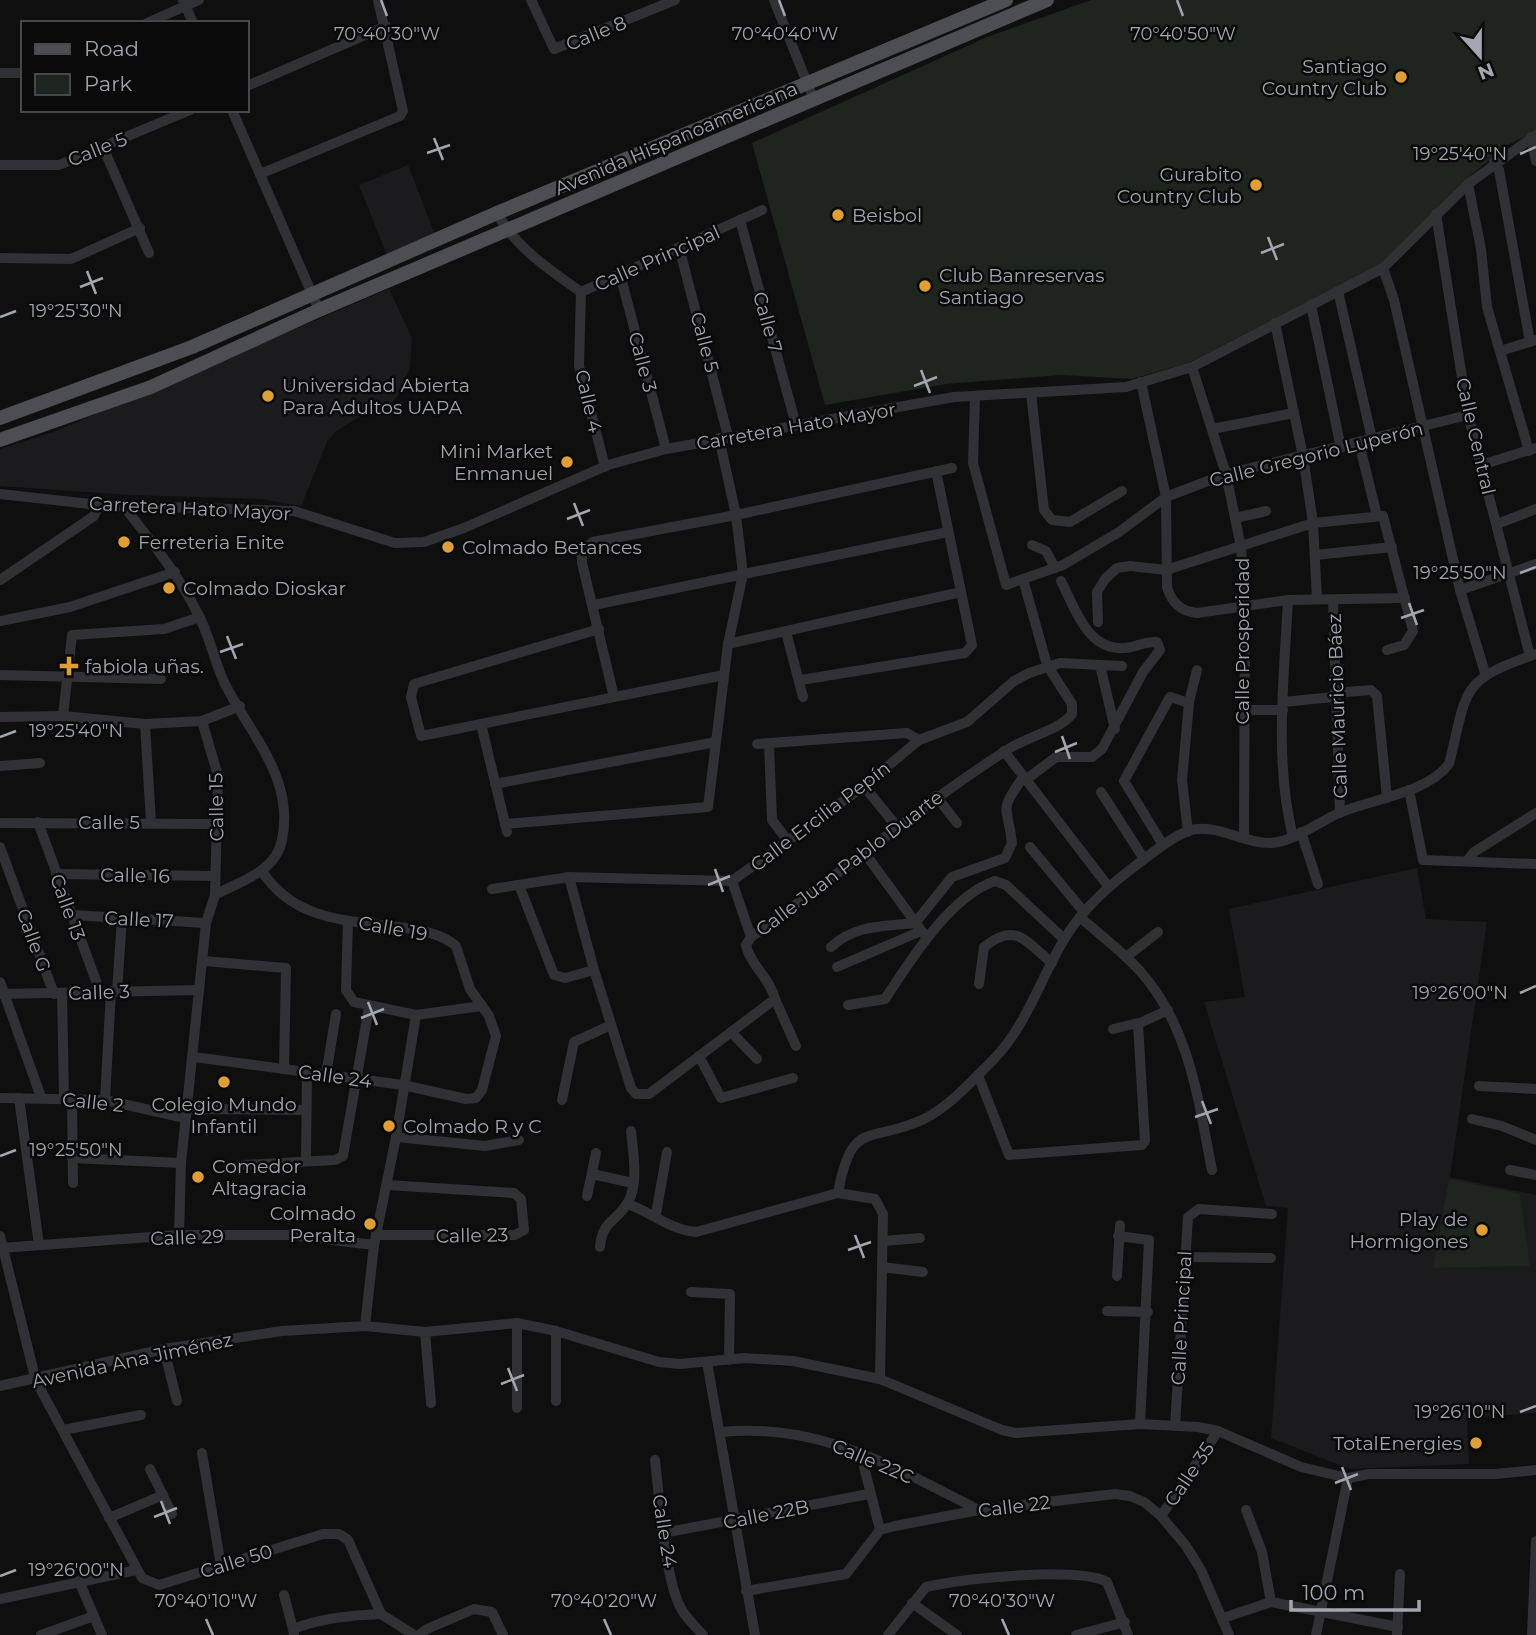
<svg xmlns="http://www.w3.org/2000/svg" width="1536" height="1635" viewBox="0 0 1536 1635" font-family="Montserrat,sans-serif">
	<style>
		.built { fill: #1b1b1d }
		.green { fill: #1e241e }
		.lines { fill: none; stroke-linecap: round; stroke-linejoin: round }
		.minor { stroke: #303135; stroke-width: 10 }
		.major { stroke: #4d4e53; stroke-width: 14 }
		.ticks { fill: none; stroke: #a1a6b0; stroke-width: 2.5 }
		.poi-dot { fill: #de9f39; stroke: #0a0a0b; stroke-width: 2.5 }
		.labels { text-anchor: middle; stroke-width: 5; stroke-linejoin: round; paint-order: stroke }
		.street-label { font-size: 19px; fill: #a1a6b0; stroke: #0a0a0b }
		.poi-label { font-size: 19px; fill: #a1a6b0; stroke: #0a0a0b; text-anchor: start }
		.ticks-label { font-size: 18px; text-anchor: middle; fill: #a1a6b0; stroke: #0a0a0b; stroke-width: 5; stroke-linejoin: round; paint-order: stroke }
	</style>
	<rect width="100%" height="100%" fill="#0f0f10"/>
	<g class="built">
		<path d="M408 165 437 240 389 260 359 185Z"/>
		<path d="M389 289 412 338 410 367 400 393 389 406 362 415 335 432 327 442 301 506 261 499 131 495 0 486V449L51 433Z"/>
		<path d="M1417 868 1426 919 1487 922 1450 1177 1536 1195V1413L1467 1418 1469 1464 1350 1469 1271 1438 1288 1208 1266 1206 1204 1002 1245 997 1229 909Z"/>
	</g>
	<g class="green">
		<path d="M1091 0H1536V131L1508 145 1472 174 1378 266 1188 363 1132 379 1061 375 946 384 825 405 752 143 987 37Z"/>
		<path d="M1449 1179 1520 1194 1530 1266 1433 1268Z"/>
	</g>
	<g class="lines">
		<g class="minor">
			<path d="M183 0 193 23"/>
			<path d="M531 0 554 49 675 0"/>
			<path d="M774 0 814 100"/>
			<path d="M147 23 199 0"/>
			<path d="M0 73H23"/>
			<path d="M247 86 386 26"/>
			<path d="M232 110 319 310"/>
			<path d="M1531 137 1536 161"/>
			<path d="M103 147 149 253"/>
			<path d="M1494 162 1499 170 1530 342"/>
			<path d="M0 165H59L190 110"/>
			<path d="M260 174 400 116 403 111 378 0"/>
			<path d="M1468 184 1481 249 1487 307 1529 451"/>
			<path d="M497 213C516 248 550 270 581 292"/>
			<path d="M1436 214 1468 415 1530 656"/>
			<path d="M740 220 796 425"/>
			<path d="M679 247 728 436"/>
			<path d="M0 258 71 259 140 228"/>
			<path d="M1383 268 1394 300 1460 590 1485 673"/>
			<path d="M620 274 666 449"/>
			<path d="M1338 291 1372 439"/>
			<path d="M581 292 762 210"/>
			<path d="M581 292 579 366 605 467"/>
			<path d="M1311 305 1341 448"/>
			<path d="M1275 323 1303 456 1313 523 1317 599"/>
			<path d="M1500 351 1536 340"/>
			<path d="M1192 367 1226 474 1241 547 1245 605 1244 838"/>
			<path d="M1141 382 1166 497 1167 587C1172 603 1180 611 1197 613L1288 600 1405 598"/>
			<path d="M1031 393 1044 510 1052 520 1070 522 1122 491"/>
			<path d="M975 396 973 463 1006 585 1063 565 1119 532 1166 497 1226 474 1468 415"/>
			<path d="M1212 429 1294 413"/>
			<path d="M1359 443 1377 516"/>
			<path d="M1481 465 1536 448"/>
			<path d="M0 494 99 505 294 511 395 543 424 542 464 528 608 465 666 449 954 397 1126 387 1192 367 1383 268 1468 184 1536 135"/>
			<path d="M122 504C150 540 178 574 198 614 210 636 214 662 225 684 250 734 295 778 282 840 276 872 240 881 215 895"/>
			<path d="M1235 518 1266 511"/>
			<path d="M1497 524 1536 509"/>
			<path d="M1032 545 1046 551 1055 568"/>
			<path d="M1315 555 1392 547"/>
			<path d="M0 580 94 516 99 505"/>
			<path d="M1460 590 1536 564"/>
			<path d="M1288 600C1284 678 1274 761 1293 837"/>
			<path d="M1333 600 1340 813"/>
			<path d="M594 605 948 532"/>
			<path d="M0 621 70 607 175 572"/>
			<path d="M1098 622 1097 592 1105 579 1117 568 1130 566 1166 570 1313 523 1383 516 1413 631 1404 645 1387 650"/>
			<path d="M599 629 414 684 411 697 421 736 724 675"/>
			<path d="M786 632 803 697"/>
			<path d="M728 644 961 592"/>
			<path d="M1100 665 1115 729"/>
			<path d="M0 675 161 679"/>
			<path d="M801 680 965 653 972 645 936 471"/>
			<path d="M1334 693 1371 690 1377 696 1387 798"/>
			<path d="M614 697 582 563V550L593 542 736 515 719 438"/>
			<path d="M1189 702 1197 670"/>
			<path d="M1283 702 1334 697"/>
			<path d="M1242 710H1283"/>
			<path d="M63 716 72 635 164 629 200 617"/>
			<path d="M0 717 63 716 145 724 202 721 240 706"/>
			<path d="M145 724 151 822"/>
			<path d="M481 724 507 832"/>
			<path d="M769 743 772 820 788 841"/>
			<path d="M757 744 907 733 919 740"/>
			<path d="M1004 751 1108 886"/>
			<path d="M0 766 40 763"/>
			<path d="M1027 779 1056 757H1092L1102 749 1143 672 1160 650 1157 642C1145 641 1137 647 1125 648 1087 651 1075 608 1061 581"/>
			<path d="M495 784 716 742"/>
			<path d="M864 786 897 827"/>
			<path d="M1409 790 1423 860 1536 864"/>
			<path d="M1101 792 1144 859"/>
			<path d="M936 796 957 823"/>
			<path d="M38 822 100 992"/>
			<path d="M0 823 218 824"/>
			<path d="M505 824 708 807 728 644 743 574 736 515 952 468"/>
			<path d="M1301 832 1318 884"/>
			<path d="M1163 845 1124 781 1170 697 1189 703 1182 780 1188 832"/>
			<path d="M0 847 54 994"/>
			<path d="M1030 847 1084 912"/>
			<path d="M864 852 926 937"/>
			<path d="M1467 861 1474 852 1536 813"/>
			<path d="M56 874 215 876"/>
			<path d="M569 877 594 970 631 1088 636 1094H649L775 999C770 978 750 965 746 945L751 937C838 876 918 807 1007 750 1025 737 1059 731 1072 714V704L1047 665 1023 579"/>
			<path d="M732 881 751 937"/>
			<path d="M519 885 554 975 565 978 594 970"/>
			<path d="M492 889 569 877 732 881 864 786 919 740 967 722 1014 681 1029 673 1060 663 1122 666"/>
			<path d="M72 915 206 923"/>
			<path d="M1080 917C1100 935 1122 951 1140 971 1190 1027 1198 1100 1212 1170"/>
			<path d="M348 921 346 990 354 1002 416 1015 482 1006"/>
			<path d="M831 947C856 924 883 927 915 923L952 877 1005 858 1012 843C1008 804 997 814 1024 776"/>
			<path d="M1126 957 1158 932"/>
			<path d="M204 961 286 968 284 1069"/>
			<path d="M837 967 921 931"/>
			<path d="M0 982 41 1097"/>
			<path d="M979 984 984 947C1016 921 1026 942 1052 963"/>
			<path d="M117 991 122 918"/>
			<path d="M62 993 64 1098"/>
			<path d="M0 994 199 990"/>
			<path d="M775 999 796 1046"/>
			<path d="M848 1005 885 999C910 961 950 896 995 881L1006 885 1064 939"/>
			<path d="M1113 1029 1138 1023"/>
			<path d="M731 1032 757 1059"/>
			<path d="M699 1056 721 1098 793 1078"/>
			<path d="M194 1057 403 1085 466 1099 476 1098 482 1090 496 1036 489 1016 470 989 456 946C443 935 422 930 406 928 352 921 294 922 262 871"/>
			<path d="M326 1075 336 1014"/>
			<path d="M978 1075 1009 1155 1142 1145 1145 1141 1138 1024 1168 1010"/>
			<path d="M1479 1086 1536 1089"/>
			<path d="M0 1098 105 1100 185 1118"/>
			<path d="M19 1098 39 1245"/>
			<path d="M72 1099 73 1183"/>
			<path d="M105 1100 111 991"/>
			<path d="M562 1100 574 1042 611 1025"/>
			<path d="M187 1109 306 1110"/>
			<path d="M1472 1119 1502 1126 1536 1140"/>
			<path d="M396 1137 485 1146 519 1140"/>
			<path d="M72 1158 181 1163"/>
			<path d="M306 1161 307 1072"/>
			<path d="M243 1165 335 1160 343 1156 369 1007"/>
			<path d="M1510 1170 1536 1175"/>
			<path d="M592 1174 633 1183"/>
			<path d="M838 1193C852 1117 869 1145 924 1119 950 1106 973 1080 993 1060 1027 1025 1040 979 1065 938 1084 907 1111 884 1139 863 1154 852 1170 838 1188 831 1215 822 1244 844 1271 843 1295 841 1317 823 1339 813 1371 799 1426 794 1449 764 1468 689 1458 681 1536 654"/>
			<path d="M587 1196 596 1153"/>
			<path d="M628 1204C652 1213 671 1230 696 1232L838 1193 875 1199 883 1214 880 1379"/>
			<path d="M656 1214 667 1152"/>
			<path d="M179 1235 181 1163 206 923 215 895 218 776 202 721"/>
			<path d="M376 1235H515L524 1230 521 1199 514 1193 387 1185"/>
			<path d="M0 1236 36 1381 142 1578 159 1585 323 1534H339L348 1540 381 1614 414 1635"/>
			<path d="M1118 1236 1149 1240 1140 1424"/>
			<path d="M883 1241 920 1238"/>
			<path d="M600 1247C602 1220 617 1222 628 1202 639 1184 633 1152 631 1131"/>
			<path d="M0 1248 179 1235H290L374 1245"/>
			<path d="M1185 1257 1271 1258"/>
			<path d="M882 1267 923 1272"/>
			<path d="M1117 1276 1120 1225"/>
			<path d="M691 1292 730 1294 729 1360"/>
			<path d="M1107 1311 1148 1312"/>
			<path d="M365 1326 374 1245 396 1137 416 1015"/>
			<path d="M425 1332 431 1403"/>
			<path d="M164 1349 177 1401"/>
			<path d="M707 1362 755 1635"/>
			<path d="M0 1386 164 1349 282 1331 365 1326 425 1332 517 1323 556 1331 659 1362 680 1364 744 1358 793 1361 880 1379 1002 1430 1016 1433 1140 1424 1198 1427 1218 1431 1301 1467 1348 1478 1369 1474H1496L1536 1470"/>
			<path d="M556 1401V1331"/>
			<path d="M517 1408V1323"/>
			<path d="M1175 1426 1188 1217 1199 1209 1272 1214"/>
			<path d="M63 1430 141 1415"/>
			<path d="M720 1432C820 1422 893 1467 979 1510"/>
			<path d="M860 1451 880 1530"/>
			<path d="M202 1453 221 1566"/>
			<path d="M655 1460C659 1493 665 1584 682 1610 687 1619 696 1627 703 1635"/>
			<path d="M150 1469 172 1514"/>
			<path d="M1246 1510 1262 1552 1271 1602"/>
			<path d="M1161 1516 1218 1431"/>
			<path d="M109 1518 163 1495"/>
			<path d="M663 1533 869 1494"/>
			<path d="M79 1581 102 1635"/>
			<path d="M746 1591 846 1574 880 1530 895 1526 979 1510 1115 1494 1130 1496 1144 1502 1161 1516 1186 1546 1201 1570 1229 1635"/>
			<path d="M284 1595 293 1629"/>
			<path d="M0 1599 136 1570"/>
			<path d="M912 1603 957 1635"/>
			<path d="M1223 1618 1271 1602 1398 1627"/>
			<path d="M41 1635 94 1616"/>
			<path d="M294 1635 293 1629C321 1618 352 1615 381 1614"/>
			<path d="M419 1635 427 1629 474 1609 492 1612 503 1635"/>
			<path d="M888 1635 926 1587C963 1579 1076 1566 1107 1582L1128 1635"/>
			<path d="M1076 1635 1125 1622"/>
			<path d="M1316 1635 1348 1478"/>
			<path d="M1397 1635 1400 1574"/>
			<path d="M1532 1635 1536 1541"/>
		</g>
		<g class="major">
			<path d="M0 418 192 347 497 213 1006 0"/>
			<path d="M0 440 151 387 319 310 1047 0"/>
		</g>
	</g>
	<path class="ticks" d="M381 0 387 16M779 0 785 16M1177 0 1183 16M434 138 443 160M427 153 450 145M1520 154 1536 147M1268 237 1277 260M1261 253 1284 244M87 271 96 294M80 287 103 278M0 317 16 311M921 370 930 393M914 386 937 377M574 503 583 526M567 519 590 510M1520 573 1536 567M1409 603 1417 625M1401 618 1424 610M227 636 236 659M220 652 243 644M1062 736 1070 759M0 737 16 731M1055 752 1077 743M715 869 723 892M708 885 730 876M1520 993 1536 986M368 1002 377 1025M361 1018 384 1009M1202 1101 1211 1124M1195 1117 1218 1109M0 1156 16 1150M855 1235 864 1258M848 1250 871 1242M508 1368 517 1391M501 1384 524 1375M1520 1412 1536 1406M1342 1467 1351 1490M1335 1483 1358 1474M161 1501 170 1524M154 1517 177 1508M0 1576 16 1570M206 1619 213 1635M604 1619 611 1635M1002 1619 1009 1635"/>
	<g class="poi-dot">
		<circle cx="1401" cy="77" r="7"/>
		<circle cx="1256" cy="185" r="7"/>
		<circle cx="838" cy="215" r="7"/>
		<circle cx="925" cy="286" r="7"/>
		<circle cx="268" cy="396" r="7"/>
		<circle cx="567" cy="462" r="7"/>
		<circle cx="124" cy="542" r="7"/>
		<circle cx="448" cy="547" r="7"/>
		<circle cx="169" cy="588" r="7"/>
		<path d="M65.5 655.5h7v7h7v7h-7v7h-7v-7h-7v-7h7z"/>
		<circle cx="224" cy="1082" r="7"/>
		<circle cx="389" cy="1126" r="7"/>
		<circle cx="198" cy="1177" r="7"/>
		<circle cx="370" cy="1224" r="7"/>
		<circle cx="1482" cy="1230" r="7"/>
		<circle cx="1476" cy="1443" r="7"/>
	</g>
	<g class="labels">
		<g class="street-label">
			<text transform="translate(596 33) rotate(-22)" y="7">Calle 8</text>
			<text transform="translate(676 138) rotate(-23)" y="7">Avenida Hispanoamericana</text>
			<text transform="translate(97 149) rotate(-22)" y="7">Calle 5</text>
			<text transform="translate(657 258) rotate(-24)" y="7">Calle Principal</text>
			<text transform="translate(768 322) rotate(74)" y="7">Calle 7</text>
			<text transform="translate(705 342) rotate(75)" y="7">Calle 5</text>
			<text transform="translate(643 362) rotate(75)" y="7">Calle 3</text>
			<text transform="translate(589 401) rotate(77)" y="7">Calle 4</text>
			<text transform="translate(796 426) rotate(-10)" y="7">Carretera Hato Mayor</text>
			<text transform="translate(1476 436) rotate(77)" y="7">Calle Central</text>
			<text transform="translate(1316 454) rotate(-14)" y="7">Calle Gregorio Luperón</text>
			<text transform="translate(190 508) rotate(3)" y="7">Carretera Hato Mayor</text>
			<text transform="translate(1242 641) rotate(-90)" y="7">Calle Prosperidad</text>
			<text transform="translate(1337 706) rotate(-92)" y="7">Calle Mauricio Báez</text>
			<text transform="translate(216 807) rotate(-91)" y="7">Calle 15</text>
			<text transform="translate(820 816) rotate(-37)" y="7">Calle Ercilia Pepín</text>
			<text x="109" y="829">Calle 5</text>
			<text transform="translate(849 863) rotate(-37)" y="7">Calle Juan Pablo Duarte</text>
			<text transform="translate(135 875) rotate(1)" y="7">Calle 16</text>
			<text transform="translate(68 907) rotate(70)" y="7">Calle 13</text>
			<text transform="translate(139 919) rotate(3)" y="7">Calle 17</text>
			<text transform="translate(393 928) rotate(10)" y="7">Calle 19</text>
			<text transform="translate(34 940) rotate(70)" y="7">Calle G</text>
			<text transform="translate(99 992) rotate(-2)" y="7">Calle 3</text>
			<text transform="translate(335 1076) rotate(8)" y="7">Calle 24</text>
			<text transform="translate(93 1102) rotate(6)" y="7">Calle 2</text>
			<text transform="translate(472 1235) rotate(-1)" y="7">Calle 23</text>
			<text transform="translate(187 1237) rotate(-2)" y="7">Calle 29</text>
			<text transform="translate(1181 1318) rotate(-87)" y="7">Calle Principal</text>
			<text transform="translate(132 1360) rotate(-12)" y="7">Avenida Ana Jiménez</text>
			<text transform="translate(873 1461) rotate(23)" y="7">Calle 22C</text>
			<text transform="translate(1189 1474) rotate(-56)" y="7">Calle 35</text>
			<text transform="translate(1014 1506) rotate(-7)" y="7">Calle 22</text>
			<text transform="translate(766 1514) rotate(-11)" y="7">Calle 22B</text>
			<text transform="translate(665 1531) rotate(81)" y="7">Calle 24</text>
			<text transform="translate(236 1561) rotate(-17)" y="7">Calle 50</text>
		</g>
		<g class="poi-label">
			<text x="1387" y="73" text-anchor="end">Santiago<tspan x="1387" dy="22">Country Club</tspan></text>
			<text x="1242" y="181" text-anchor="end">Gurabito<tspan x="1242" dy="22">Country Club</tspan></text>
			<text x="852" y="222">Beisbol</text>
			<text x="939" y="282">Club Banreservas<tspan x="939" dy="22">Santiago</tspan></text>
			<text x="282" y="392">Universidad Abierta<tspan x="282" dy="22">Para Adultos UAPA</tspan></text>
			<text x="553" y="458" text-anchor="end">Mini Market<tspan x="553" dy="22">Enmanuel</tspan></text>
			<text x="138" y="549">Ferreteria Enite</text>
			<text x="462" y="554">Colmado Betances</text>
			<text x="183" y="595">Colmado Dioskar</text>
			<text x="85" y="673">fabiola uñas.</text>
			<text x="224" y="1111" text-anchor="middle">Colegio Mundo<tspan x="224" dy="22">Infantil</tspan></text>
			<text x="403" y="1133">Colmado R y C</text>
			<text x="212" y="1173">Comedor<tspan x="212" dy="22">Altagracia</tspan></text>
			<text x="356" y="1220" text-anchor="end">Colmado<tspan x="356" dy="22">Peralta</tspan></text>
			<text x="1468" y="1226" text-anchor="end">Play de<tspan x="1468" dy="22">Hormigones</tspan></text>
			<text x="1462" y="1450" text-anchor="end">TotalEnergies</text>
		</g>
	</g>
	<g class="ticks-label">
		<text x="387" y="40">70°40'30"W</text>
		<text x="785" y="40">70°40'40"W</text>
		<text x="1183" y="40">70°40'50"W</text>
		<text x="1460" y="160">19°25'40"N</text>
		<text x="76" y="317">19°25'30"N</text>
		<text x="1460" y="579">19°25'50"N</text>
		<text x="76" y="737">19°25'40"N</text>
		<text x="1460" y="999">19°26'00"N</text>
		<text x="76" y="1156">19°25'50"N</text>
		<text x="1460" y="1418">19°26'10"N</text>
		<text x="76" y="1576">19°26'00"N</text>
		<text x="206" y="1607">70°40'10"W</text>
		<text x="604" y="1607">70°40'20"W</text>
		<text x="1002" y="1607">70°40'30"W</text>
	</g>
	<rect x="21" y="21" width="228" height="91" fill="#0a0a0b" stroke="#46484d" stroke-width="2"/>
	<rect x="35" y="44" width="35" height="10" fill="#4d4e53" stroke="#46484d" stroke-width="2"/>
	<text x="84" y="56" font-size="21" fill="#a1a6b0">Road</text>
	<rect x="35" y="74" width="35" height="21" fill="#1e241e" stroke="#46484d" stroke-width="2"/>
	<text x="84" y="91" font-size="21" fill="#a1a6b0">Park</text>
	<g transform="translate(1480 56) rotate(159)" stroke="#0a0a0b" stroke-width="5" paint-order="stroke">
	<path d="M0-5L12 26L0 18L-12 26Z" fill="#a1a6b0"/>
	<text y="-10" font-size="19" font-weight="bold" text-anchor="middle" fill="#a1a6b0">N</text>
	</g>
	<path d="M1291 1600v10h128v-10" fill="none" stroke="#a1a6b0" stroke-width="3.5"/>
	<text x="1302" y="1600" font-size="21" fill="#a1a6b0" stroke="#0a0a0b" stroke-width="5" paint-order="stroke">100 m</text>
</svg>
